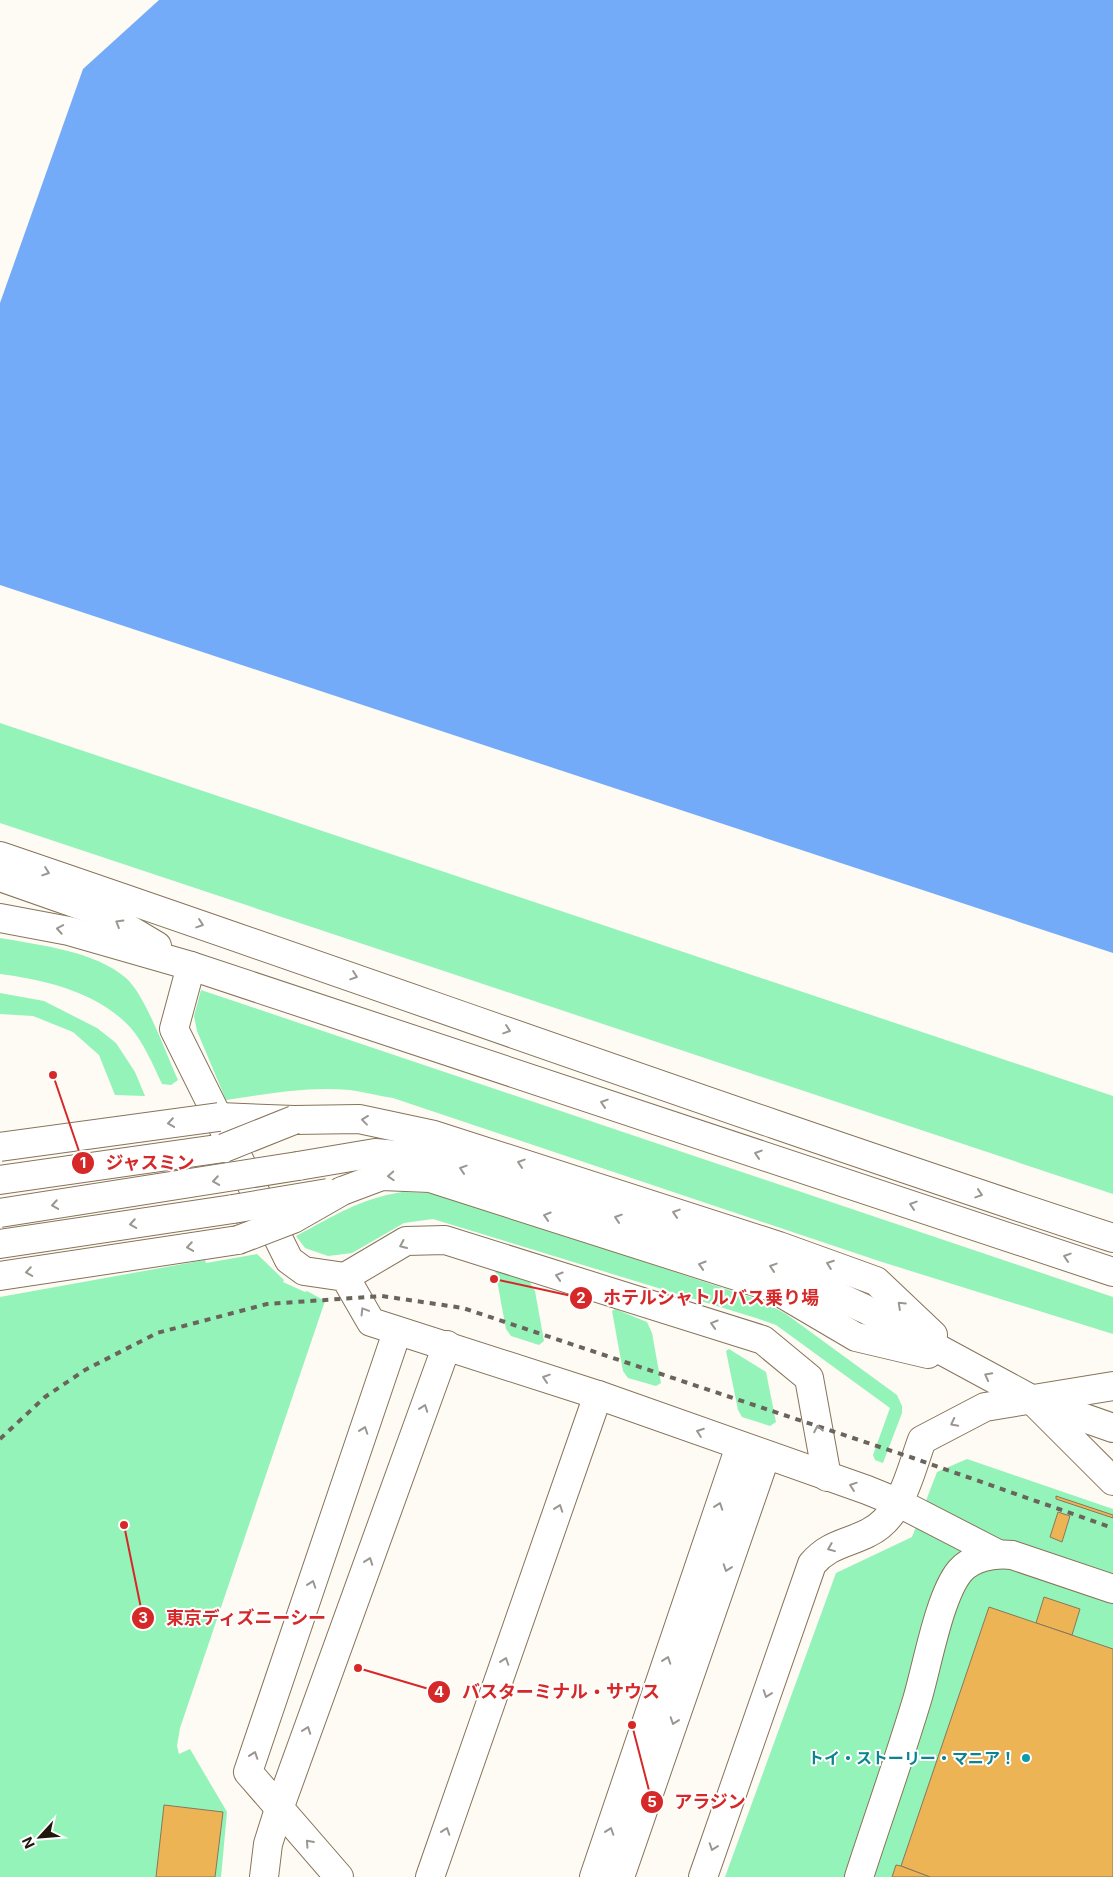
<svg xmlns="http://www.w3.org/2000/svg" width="1113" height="1877" viewBox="0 0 1113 1877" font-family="Inter,'Noto Sans JP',sans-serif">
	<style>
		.green { fill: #94f3b8 }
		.water { fill: #74abf9 }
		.building { fill: #ecb455; stroke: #88775d }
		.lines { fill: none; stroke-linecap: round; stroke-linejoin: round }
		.minor-casing { stroke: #86745a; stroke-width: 30 }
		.minor { stroke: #fff; stroke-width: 28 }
		.rail { stroke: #6a645b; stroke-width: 4; stroke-dasharray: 6 6; stroke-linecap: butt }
		.minor-bridge-casing { stroke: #86745a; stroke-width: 30; stroke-linecap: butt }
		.minor-bridge { stroke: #fff; stroke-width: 28 }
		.oneway { stroke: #9a9792 }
		.culture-dot { fill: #0f9aa8; stroke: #fff; stroke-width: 2 }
		.labels { text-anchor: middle; stroke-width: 4; stroke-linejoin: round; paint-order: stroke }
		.culture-label { font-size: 16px; font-weight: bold; fill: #0d838f; stroke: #fff; text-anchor: end }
		.leader { fill: none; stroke: #d62828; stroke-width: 2 }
		.callout-dot { fill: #d62828; stroke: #fff; stroke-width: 2 }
		.mark-label { font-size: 15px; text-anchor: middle; font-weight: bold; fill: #fff }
		.callout-label { font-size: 18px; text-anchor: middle; font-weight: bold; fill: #d62828; stroke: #fff; stroke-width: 4; stroke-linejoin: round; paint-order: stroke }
	</style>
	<rect width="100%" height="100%" fill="#fefaf4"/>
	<g class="green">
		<path d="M0 723 1113 1096V1194L0 823Z"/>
		<path d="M0 938C39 945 95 951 126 978 146 996 166 1054 178 1080L171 1085 162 1084C153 1065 144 1043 130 1027 97 992 46 980 0 974Z"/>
		<path d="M201 990 1113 1297V1334L882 1262 393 1098C379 1096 364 1092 350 1090 308 1086 267 1094 226 1100L197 1031 194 1016Z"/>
		<path d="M0 993 44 1001 97 1028 116 1043 135 1072 145 1096 115 1095 99 1055 73 1032 33 1016 0 1014Z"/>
		<path d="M402 1192 427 1193 449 1197 762 1301 786 1314 897 1395 902 1406V1413L883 1463 875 1460 873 1455 890 1408 776 1325 756 1318 433 1219 404 1223 352 1253 328 1256 305 1248 296 1236C334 1216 359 1199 402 1192Z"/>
		<path d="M257 1254 284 1280 283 1282 305 1292 307 1291 325 1301 180 1728 177 1746 179 1754 190 1749 227 1812 221 1877H0V1297L205 1260 206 1263Z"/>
		<path d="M498 1267 529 1281 535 1291 544 1341 539 1345 511 1336 506 1329 495 1270Z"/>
		<path d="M615 1309 647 1322 652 1333 661 1383 656 1386 628 1378 623 1371 612 1311Z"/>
		<path d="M729 1349 766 1372 776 1422 770 1426 742 1417 738 1410 726 1351Z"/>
		<path d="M967 1459 1113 1509V1877H725L836 1573 912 1537 937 1472Z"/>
	</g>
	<path class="water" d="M159 0H1113V953L0 585V303L83 69Z"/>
	<g class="building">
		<path d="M1056 1496 1113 1515V1518L1056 1499Z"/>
		<path d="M1058 1512 1070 1516 1062 1542 1050 1537Z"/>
		<path d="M1044 1597 1080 1609 1072 1635 1036 1623Z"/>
		<path d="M989 1607 1113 1649V1877H930L901 1866Z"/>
		<path d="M164 1805 223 1812 215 1877H156Z"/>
		<path d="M896 1865 901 1866 930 1877H892Z"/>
	</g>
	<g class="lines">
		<defs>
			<g id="minor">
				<path d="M0 856C371 982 740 1116 1113 1238"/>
				<path d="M0 877 100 912 157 946"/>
				<path d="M0 918 69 931 191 966 1113 1272"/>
				<path d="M191 966 174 1029 289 1260 304 1271 345 1277 371 1322 598 1395 867 1490 899 1503 996 1553"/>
				<path d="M219 1117 294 1120 359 1119 434 1135 779 1246 876 1281 933 1335"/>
				<path d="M298 1166 375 1153 430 1158 784 1271 865 1309 1033 1400 1113 1428"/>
				<path d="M0 1180 224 1148"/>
				<path d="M342 1191 382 1176 430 1178 771 1287 856 1337 928 1354"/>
				<path d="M0 1244 233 1209"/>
				<path d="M0 1276 238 1240"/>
				<path d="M345 1277 406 1241 445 1240 763 1340 809 1378 827 1477"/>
				<path d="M1037 1405 1113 1481"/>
				<path d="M264 1877 268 1844 279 1809 447 1345"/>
				<path d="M339 1877 248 1772 397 1332"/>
				<path d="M430 1877 598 1395"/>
				<path d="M594 1877 740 1446"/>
				<path d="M620 1877 766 1455"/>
				<path d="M703 1877 812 1564C829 1544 846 1544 868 1533 902 1517 910 1472 922 1440L985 1407 1113 1386"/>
				<path d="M859 1877C878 1818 899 1760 917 1700 927 1667 939 1596 960 1571 972 1557 994 1553 1012 1555L1113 1589"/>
			</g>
		</defs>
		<use href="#minor" class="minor-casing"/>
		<use href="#minor" class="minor"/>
		<path class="rail" d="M0 1439 45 1397 85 1370 157 1333 267 1304 382 1296 463 1308 913 1458 1113 1528"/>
		<defs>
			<g id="minor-bridge">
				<path d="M0 1147 219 1117"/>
				<path d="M224 1148 294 1120"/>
				<path d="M233 1209 328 1193"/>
				<path d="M0 1213 298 1166"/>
				<path d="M238 1240 293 1219 342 1191"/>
			</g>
		</defs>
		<use href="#minor-bridge" class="minor-bridge-casing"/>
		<use href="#minor-bridge" class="minor-bridge"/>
	</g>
	<defs><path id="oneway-chevron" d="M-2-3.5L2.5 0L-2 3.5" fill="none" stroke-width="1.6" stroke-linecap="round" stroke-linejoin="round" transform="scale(1.25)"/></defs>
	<g class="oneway">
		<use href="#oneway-chevron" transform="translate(46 872) rotate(19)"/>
		<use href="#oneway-chevron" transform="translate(119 923) rotate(-149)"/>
		<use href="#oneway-chevron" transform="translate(200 924) rotate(19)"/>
		<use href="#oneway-chevron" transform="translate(60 929) rotate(-170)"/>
		<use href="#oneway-chevron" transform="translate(354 976) rotate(19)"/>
		<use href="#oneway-chevron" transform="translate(507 1030) rotate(19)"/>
		<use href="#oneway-chevron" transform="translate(604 1103) rotate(-162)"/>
		<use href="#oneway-chevron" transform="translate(365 1120) rotate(-173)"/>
		<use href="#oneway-chevron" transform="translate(171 1123) rotate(172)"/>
		<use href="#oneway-chevron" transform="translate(758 1154) rotate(-162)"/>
		<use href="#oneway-chevron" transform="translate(521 1163) rotate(-162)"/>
		<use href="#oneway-chevron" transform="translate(463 1169) rotate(-162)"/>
		<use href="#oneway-chevron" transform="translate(391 1176) rotate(177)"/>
		<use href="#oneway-chevron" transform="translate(216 1181) rotate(171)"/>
		<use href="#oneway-chevron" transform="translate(979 1194) rotate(18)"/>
		<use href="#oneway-chevron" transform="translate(55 1205) rotate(171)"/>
		<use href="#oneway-chevron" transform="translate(913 1205) rotate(-162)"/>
		<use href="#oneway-chevron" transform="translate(676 1213) rotate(-162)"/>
		<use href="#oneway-chevron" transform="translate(547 1216) rotate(-163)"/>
		<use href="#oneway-chevron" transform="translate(618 1218) rotate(-162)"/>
		<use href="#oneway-chevron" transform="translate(133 1224) rotate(171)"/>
		<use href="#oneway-chevron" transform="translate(403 1245) rotate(156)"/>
		<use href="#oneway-chevron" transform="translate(190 1247) rotate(171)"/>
		<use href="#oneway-chevron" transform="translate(1067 1257) rotate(-162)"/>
		<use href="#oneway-chevron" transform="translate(830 1264) rotate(-160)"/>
		<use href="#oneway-chevron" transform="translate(702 1265) rotate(-163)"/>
		<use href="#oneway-chevron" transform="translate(773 1267) rotate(-162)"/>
		<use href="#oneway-chevron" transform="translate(29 1272) rotate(171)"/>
		<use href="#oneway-chevron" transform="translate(559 1276) rotate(-163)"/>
		<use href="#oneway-chevron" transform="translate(901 1305) rotate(-137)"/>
		<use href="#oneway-chevron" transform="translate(364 1311) rotate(-121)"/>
		<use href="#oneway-chevron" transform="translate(714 1324) rotate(-163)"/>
		<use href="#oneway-chevron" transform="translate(988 1376) rotate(-152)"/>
		<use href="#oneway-chevron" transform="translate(546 1378) rotate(-162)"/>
		<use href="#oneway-chevron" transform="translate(424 1408) rotate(-70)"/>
		<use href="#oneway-chevron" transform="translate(954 1423) rotate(153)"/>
		<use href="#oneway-chevron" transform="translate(818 1429) rotate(-101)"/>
		<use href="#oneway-chevron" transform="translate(364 1430) rotate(-71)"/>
		<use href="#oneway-chevron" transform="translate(700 1432) rotate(-160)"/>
		<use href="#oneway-chevron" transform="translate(853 1486) rotate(-161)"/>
		<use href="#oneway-chevron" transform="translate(719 1506) rotate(-71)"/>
		<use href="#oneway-chevron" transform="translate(559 1508) rotate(-71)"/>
		<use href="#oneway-chevron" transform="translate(831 1548) rotate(158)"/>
		<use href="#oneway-chevron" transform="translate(369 1561) rotate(-70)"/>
		<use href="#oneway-chevron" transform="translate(727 1568) rotate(109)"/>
		<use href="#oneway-chevron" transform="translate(312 1584) rotate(-71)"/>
		<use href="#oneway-chevron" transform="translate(667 1660) rotate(-71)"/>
		<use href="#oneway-chevron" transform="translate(505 1661) rotate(-71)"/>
		<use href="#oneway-chevron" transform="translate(767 1694) rotate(109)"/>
		<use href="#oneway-chevron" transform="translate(674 1721) rotate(109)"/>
		<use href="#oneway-chevron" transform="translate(307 1730) rotate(-70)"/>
		<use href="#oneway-chevron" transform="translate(254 1755) rotate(-71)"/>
		<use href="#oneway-chevron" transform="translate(446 1831) rotate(-71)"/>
		<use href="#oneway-chevron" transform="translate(610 1831) rotate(-71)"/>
		<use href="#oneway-chevron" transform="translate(309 1843) rotate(-132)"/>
		<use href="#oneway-chevron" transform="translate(713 1847) rotate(109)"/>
	</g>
	<circle class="culture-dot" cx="1026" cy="1758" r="5"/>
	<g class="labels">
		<g class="culture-label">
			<text x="1016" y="1764">トイ・ストーリー・マニア！</text>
		</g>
	</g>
	<path class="leader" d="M53 1075L83 1163M494 1279L581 1298M124 1525L143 1618M358 1668L439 1692M632 1725L652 1802"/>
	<g class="callout-dot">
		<circle cx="53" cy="1075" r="5"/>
		<circle cx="494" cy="1279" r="5"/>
		<circle cx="124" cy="1525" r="5"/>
		<circle cx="358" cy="1668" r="5"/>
		<circle cx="632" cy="1725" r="5"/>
		<circle cx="83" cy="1163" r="12"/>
		<circle cx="581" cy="1298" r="12"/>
		<circle cx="143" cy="1618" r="12"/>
		<circle cx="439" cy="1692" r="12"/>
		<circle cx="652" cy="1802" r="12"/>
	</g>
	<g class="mark-label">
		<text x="83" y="1168">1</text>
		<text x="581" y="1303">2</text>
		<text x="143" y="1623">3</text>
		<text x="439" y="1697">4</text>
		<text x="652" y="1807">5</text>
	</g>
	<g class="callout-label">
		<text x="150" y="1169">ジャスミン</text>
		<text x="711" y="1304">ホテルシャトルバス乗り場</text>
		<text x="246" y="1624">東京ディズニーシー</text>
		<text x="561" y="1698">バスターミナル・サウス</text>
		<text x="710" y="1808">アラジン</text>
	</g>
	<g transform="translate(40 1837) rotate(244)" stroke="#ffffff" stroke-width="4" paint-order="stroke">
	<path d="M0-4L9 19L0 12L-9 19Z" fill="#1f180d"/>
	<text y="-8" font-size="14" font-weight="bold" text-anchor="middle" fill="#1f180d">N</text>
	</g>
</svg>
